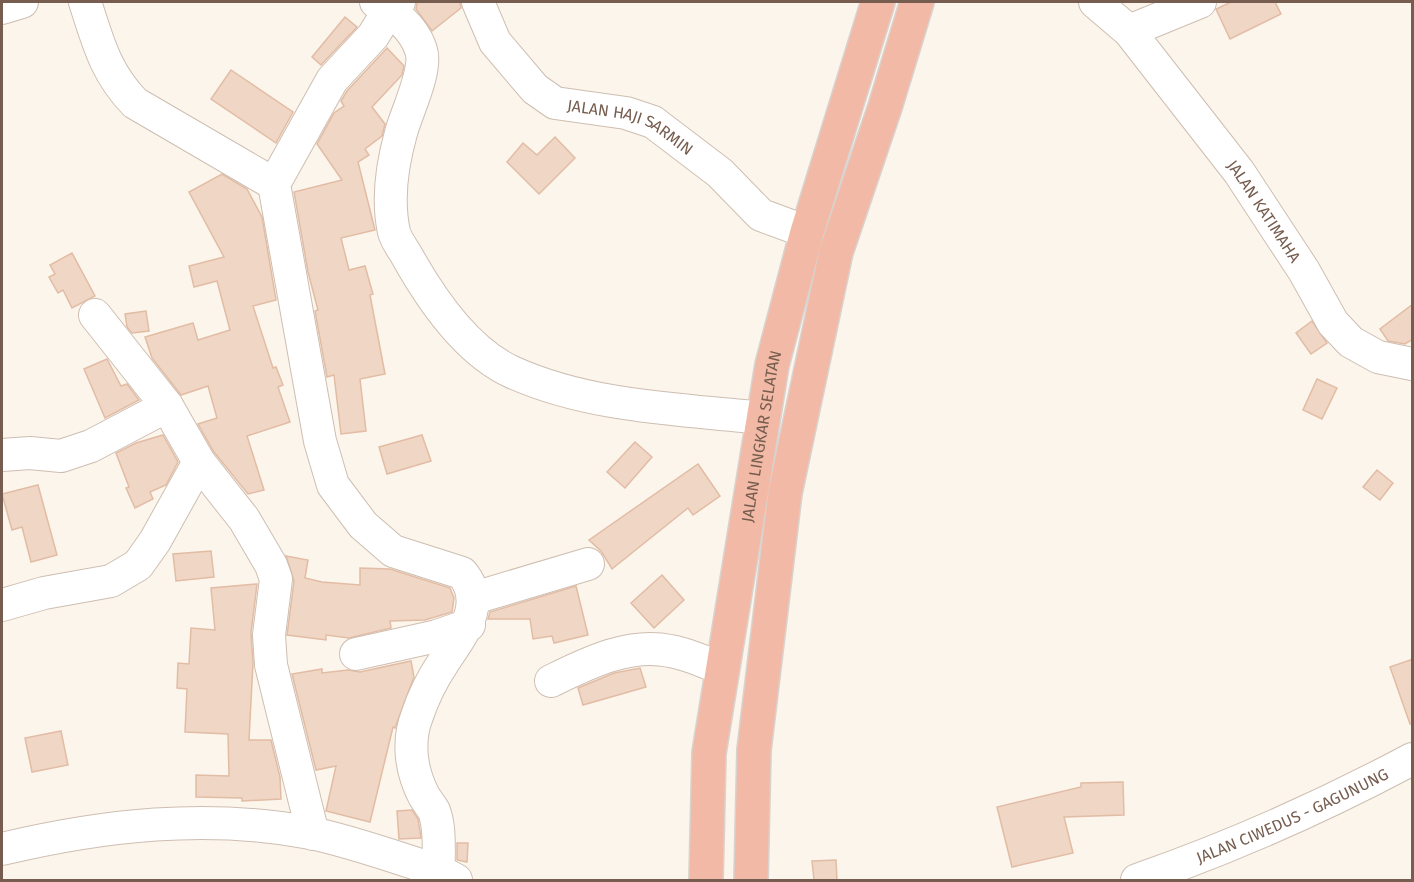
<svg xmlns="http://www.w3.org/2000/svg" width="1414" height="882" viewBox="0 0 1414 882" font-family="'Fira Sans',sans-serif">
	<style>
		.building { fill: #f0d6c4; stroke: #e2bca5; stroke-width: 1.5 }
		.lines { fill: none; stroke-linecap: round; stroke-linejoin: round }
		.minor-casing { stroke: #cebeb1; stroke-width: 34 }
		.highway-casing { stroke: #d9d2ce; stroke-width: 36 }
		.minor { stroke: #fff; stroke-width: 32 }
		.highway { stroke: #f2baa6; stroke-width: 33 }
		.labels { text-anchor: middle; stroke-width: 6; stroke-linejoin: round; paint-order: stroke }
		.street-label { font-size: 16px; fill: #765d4f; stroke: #fef9f2 }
	</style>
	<rect width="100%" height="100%" fill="#fcf5eb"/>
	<g class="building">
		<path d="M417 2H460L461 8 432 31 416 9Z"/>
		<path d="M1231 2H1275L1281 14 1230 39 1216 9Z"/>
		<path d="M345 17 357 27 321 65 312 57Z"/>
		<path d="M387 48 404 66 402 75 372 107 385 124 382 136 365 149 369 155 358 162 375 230 341 238 349 270 365 266 373 294 370 295 385 374 360 379 366 431 341 434 334 375 327 377 315 311 318 310 308 272 294 192 342 180 317 144 334 113 344 106 341 101 347 91Z"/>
		<path d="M231 70 293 112 276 143 211 99Z"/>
		<path d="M555 137 575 158 539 194 507 162 523 143 537 155Z"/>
		<path d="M222 174 247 189 262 217 276 300 253 306 273 368 276 367 283 385 278 387 290 422 247 436 264 490 248 494 214 452 198 424 217 418 208 386 181 395 152 358 145 337 193 323 198 340 230 330 217 281 194 287 189 266 224 257 189 192Z"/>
		<path d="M72 253 95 296 72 308 63 290 58 293 49 277 55 274 50 265Z"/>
		<path d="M1413 304V339L1405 344 1388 341 1380 329Z"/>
		<path d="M146 311 149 331 132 333 127 327 125 314Z"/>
		<path d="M1312 321 1327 343 1311 354 1296 333Z"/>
		<path d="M107 359 121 386 127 384 139 400 105 418 84 369Z"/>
		<path d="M1317 379 1337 388 1322 419 1303 410Z"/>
		<path d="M163 435 178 462 166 485 150 492 153 499 135 508 126 488 129 487 116 453 136 443Z"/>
		<path d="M422 435 431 461 387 474 379 447Z"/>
		<path d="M635 442 652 457 625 488 607 472Z"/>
		<path d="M698 464 720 496 693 515 688 508 612 569 601 551 589 540Z"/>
		<path d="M1377 470 1393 483 1380 500 1363 487Z"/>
		<path d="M38 485 57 555 31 562 22 527 12 530 2 494Z"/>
		<path d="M211 551 214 577 176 581 173 554Z"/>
		<path d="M286 556 308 560 305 578 322 582 360 585V568L390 569 450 588 454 598 452 612 425 620 390 621 391 628 349 638 326 635V640L287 635 294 581Z"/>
		<path d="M662 575 684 600 654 628 631 603Z"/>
		<path d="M257 584 251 633 253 663 249 740H271L280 777 281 799 242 801V798L196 797V775L229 776 228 734 185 732 187 689 177 688 178 663 189 664 191 628 215 630 211 588Z"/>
		<path d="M576 586 588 635 554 643 552 636 533 639 530 619H488L490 612Z"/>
		<path d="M1413 659V724H1410L1390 667Z"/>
		<path d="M411 661 414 677 395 728 393 727 370 822 326 811 336 766 316 770 292 674 322 669V673L348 670 360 672Z"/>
		<path d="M640 668 646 687 583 705 578 688 614 673Z"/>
		<path d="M61 731 68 765 32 772 25 738Z"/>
		<path d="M1123 782 1124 815 1064 817 1073 853 1012 867 997 807 1081 787V783Z"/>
		<path d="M412 810 418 819 421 838 399 839 397 811Z"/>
		<path d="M457 843H468L467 862 457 860Z"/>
		<path d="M836 860 837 880H814L812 861Z"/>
	</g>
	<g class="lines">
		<defs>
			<g id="minor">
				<path d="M85 2C98 42 105 72 135 103L274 184"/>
				<path d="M376 2C395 13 414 28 421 50 428 70 406 113 401 133 392 165 387 200 394 232 396 240 403 249 407 256 431 299 466 351 512 372 589 407 679 409 762 418"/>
				<path d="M399 2 389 10 373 36 332 80 274 184 320 441 333 485 363 525 393 551 462 573C488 604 461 635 443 663 433 678 423 698 417 716 407 742 411 771 424 796 427 801 431 806 434 811 441 829 438 852 439 871"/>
				<path id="s1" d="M478 2 495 42 535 89 555 103 626 113 653 122 720 173 761 215 807 232"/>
				<path id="s2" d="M1095 2 1129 31 1239 172 1304 271 1333 323 1351 342 1378 357 1412 364"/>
				<path d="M2 8 22 2"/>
				<path d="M1129 31 1200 2"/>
				<path d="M95 315 167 406 199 462 244 519 271 565 276 579 269 635 271 665 313 834"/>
				<path d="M2 455 30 453 61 456 91 446 167 406"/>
				<path d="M474 598 588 564"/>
				<path d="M2 605 44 593 111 581 138 565 155 541 199 462"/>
				<path d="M356 654 437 636 469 625"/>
				<path d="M551 681C586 664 629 642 670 651 688 654 705 662 722 669"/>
				<path d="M2 849C103 825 207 813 311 833 354 842 397 858 439 871L456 880"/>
				<path id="s3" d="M1137 880C1232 847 1324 806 1412 759"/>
			</g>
			<g id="highway">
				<path id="s4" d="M706 880 709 753 772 365 807 232 878 2"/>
				<path d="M751 880 754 750 785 493 836 252 885 107 917 2"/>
			</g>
		</defs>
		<use href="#minor" class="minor-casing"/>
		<use href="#highway" class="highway-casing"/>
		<use href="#minor" class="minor"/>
		<use href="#highway" class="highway"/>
	</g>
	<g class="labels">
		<g class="street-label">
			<text dy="6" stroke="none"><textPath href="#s1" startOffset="210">JALAN HAJI SARMIN</textPath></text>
			<text dy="6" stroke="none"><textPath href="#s2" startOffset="270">JALAN KATIMAHA</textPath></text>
			<text dy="6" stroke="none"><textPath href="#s4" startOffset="448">JALAN LINGKAR SELATAN</textPath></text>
			<text dy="6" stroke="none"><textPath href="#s3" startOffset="168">JALAN CIWEDUS - GAGUNUNG</textPath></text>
		</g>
	</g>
	<rect width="1414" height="882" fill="none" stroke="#765d4f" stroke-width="6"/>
</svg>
